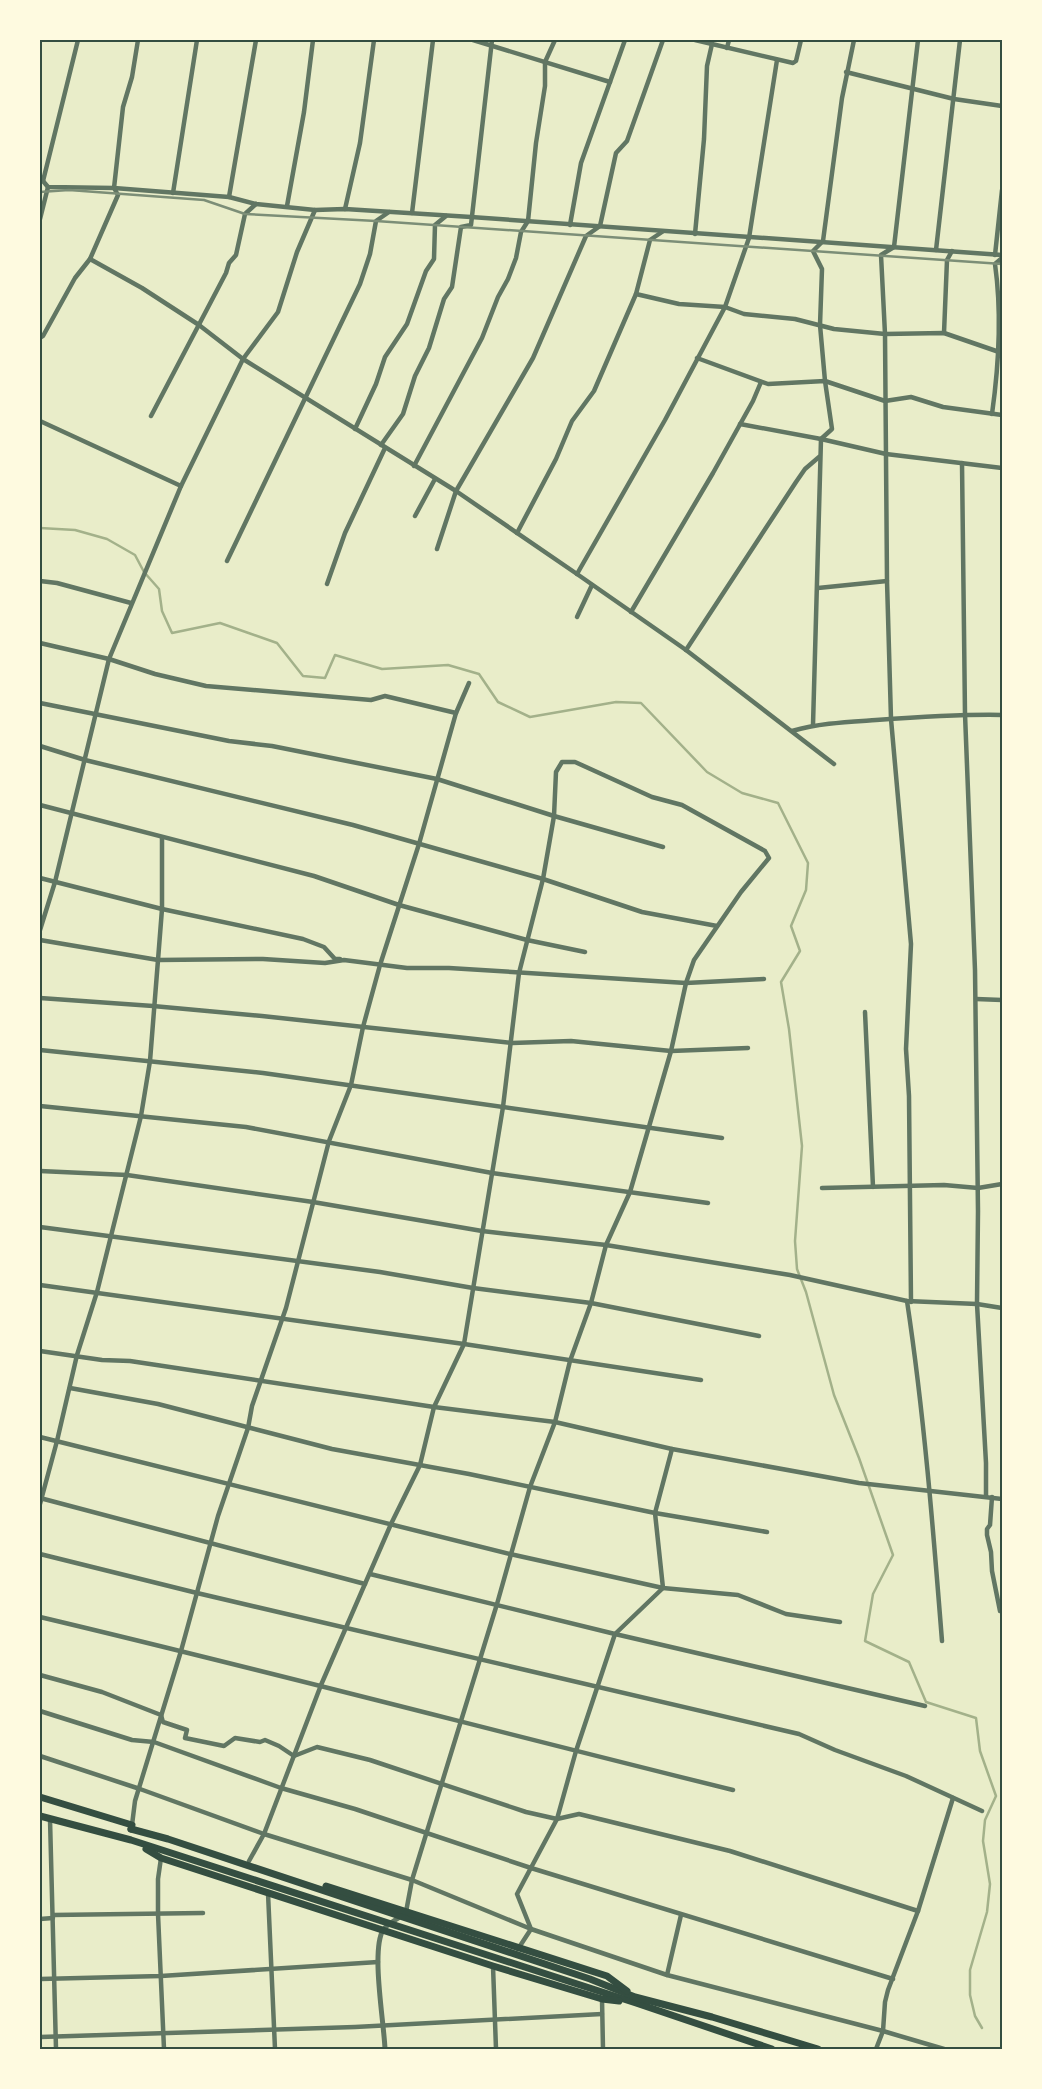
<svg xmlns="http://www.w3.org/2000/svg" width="1042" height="2089" viewBox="0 0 1042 2089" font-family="'Varela Round',sans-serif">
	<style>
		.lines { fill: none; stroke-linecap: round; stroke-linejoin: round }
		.stream { stroke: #a3b18a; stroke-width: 2.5 }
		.minor { stroke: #617663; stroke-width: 4.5 }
		.tertiary { stroke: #617663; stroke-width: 5 }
		.trunk { stroke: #344e41; stroke-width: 7 }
		.rail { stroke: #7c8e77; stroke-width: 2.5 }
		.neatline { fill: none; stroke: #344e41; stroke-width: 2 }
	</style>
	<rect width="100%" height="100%" fill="#e9edc9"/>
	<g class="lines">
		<path class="stream" d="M40 528 75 530 107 539 135 555 144 572 159 589 162 611 172 633 220 623 277 643 303 676 325 678 335 655 382 669 448 665 479 674 498 702 530 717 616 702 641 703 707 772 742 793 778 803 808 863 806 890 791 926 800 951 781 982 789 1029 802 1146 795 1241 797 1269 806 1292 834 1395 859 1458 893 1555 873 1594 865 1641 909 1662 926 1702 976 1718 980 1751 996 1796 985 1820 983 1841 990 1884 987 1912 970 1970V1995L975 2016 982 2028"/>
		<g class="minor">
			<path d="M473 40 610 82"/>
			<path d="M695 40 793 63 796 61 801 40"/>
			<path d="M727 48 729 40"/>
			<path d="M846 72 954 99 1002 106"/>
			<path d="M40 181H43L48 187 114 188 229 197 256 204 315 210 345 209 471 217 1002 255"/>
			<path d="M43 181 78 40"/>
			<path d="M173 193 197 40"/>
			<path d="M229 197 256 40"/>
			<path d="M287 206 304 112 313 40"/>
			<path d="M345 209 360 143 374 40"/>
			<path d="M412 213 433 40"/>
			<path d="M40 219 48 187"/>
			<path d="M570 225 581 163 625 40"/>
			<path d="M695 234 704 139 707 66 712 44"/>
			<path d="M936 250 960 40"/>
			<path d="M995 255 1002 190"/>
			<path d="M90 259 142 288 199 325 243 359 456 491 577 574 686 650 834 764"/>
			<path d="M636 294 679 304 725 307 744 314 795 319 834 329 885 334 944 333 1002 353"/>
			<path d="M944 333 947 260 952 251"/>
			<path d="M40 338 43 336 75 278 90 259 118 195 114 188 123 107 132 77 138 40"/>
			<path d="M697 358 768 384 825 381 885 401 911 397 943 407 1002 415"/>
			<path d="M992 414C999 364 1002 314 995 264L1002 258"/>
			<path d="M151 416 226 273 229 263 236 255 245 214 256 204"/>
			<path d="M40 421 181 486"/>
			<path d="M740 424 821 439 886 454 1002 468"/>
			<path d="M355 429 376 384 385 357 407 324 426 271 434 259 435 225 446 216"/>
			<path d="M821 439 832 429 825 381 820 325 822 269 813 251 823 241 842 98 854 40"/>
			<path d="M381 445 403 414 415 376 429 348 444 299 452 287 461 227 471 225 492 40"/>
			<path d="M962 463 965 714 975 970 978 1211 977 1304 986 1463V1496"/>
			<path d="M414 466 482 338 498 297 508 279 516 258 521 232 528 221 536 143 545 86V62L555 40"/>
			<path d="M415 516 435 479"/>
			<path d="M517 533 556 459 572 421 594 391 636 294 650 240 662 232"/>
			<path d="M437 549 456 491 533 358 586 236 600 226 616 153 627 141 663 40"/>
			<path d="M227 561 360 284 370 254 376 221 389 212"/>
			<path d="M577 574 665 420 725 307 749 238 777 60"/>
			<path d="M40 581 57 583 131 603"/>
			<path d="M327 584 345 533 385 448"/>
			<path d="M818 588 887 581"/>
			<path d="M631 612 713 473 753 401 761 382"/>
			<path d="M577 617 592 585"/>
			<path d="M40 643 109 659 155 674 206 686 371 700 385 696 456 713"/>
			<path d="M686 650 796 482 805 469 819 457"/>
			<path d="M40 703 229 741 272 746 437 779 554 816 663 847"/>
			<path d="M813 725 821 439"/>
			<path d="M792 731C820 723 847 722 876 720 918 717 960 714 1002 715"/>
			<path d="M40 746 85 760 353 825 543 879 642 912 717 926"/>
			<path d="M40 805 314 876 399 905 527 940 585 952"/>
			<path d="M40 878 162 909 303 939 324 947 335 959H340"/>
			<path d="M40 930 55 882 109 659 181 486 243 359 278 312 297 252 315 210"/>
			<path d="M40 940 158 960 263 959 325 963 344 960 407 968H449L686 983 764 979"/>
			<path d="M40 998 153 1006 262 1016 512 1043 571 1041 671 1051 748 1048"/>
			<path d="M976 999 1002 1000"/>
			<path d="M865 1012 873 1187"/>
			<path d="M40 1050 263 1073 722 1138"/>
			<path d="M40 1106 246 1127 492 1173 708 1203"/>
			<path d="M40 1171 127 1175 313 1202 482 1231 606 1245 790 1275 907 1301 977 1304 1002 1308"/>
			<path d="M822 1188 944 1185 978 1188 1002 1184"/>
			<path d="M40 1227 380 1272 473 1288 591 1303 759 1336"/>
			<path d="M40 1285 464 1344 701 1380"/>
			<path d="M907 1301C924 1414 933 1527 942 1641"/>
			<path d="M911 1302 909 1096 906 1049 911 944 891 719 887 581 885 334 881 255 894 247 918 40"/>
			<path d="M40 1351 102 1360 130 1361 434 1407 555 1422 672 1449 859 1483 1002 1499"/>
			<path d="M70 1388 158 1404 332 1449 469 1474 655 1513 767 1532"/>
			<path d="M40 1437 510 1554 663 1588 738 1595 786 1614 840 1622"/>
			<path d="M992 1497 990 1525 987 1529V1535L991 1552 992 1571 1000 1611"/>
			<path d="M40 1498 365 1584"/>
			<path d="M40 1504 57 1441 77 1355 97 1292 141 1116 150 1061 158 960 162 909V838"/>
			<path d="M40 1554 197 1593 799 1734 835 1750 906 1776 982 1811"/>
			<path d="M370 1574 615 1634 925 1706"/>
			<path d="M40 1617C272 1672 502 1733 733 1790"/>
			<path d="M40 1675 102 1692 161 1715 163 1722 187 1730 185 1738 224 1746 235 1738 260 1742 265 1740 279 1746 294 1756 317 1747 370 1760 526 1812 557 1819 579 1814 730 1851 918 1911"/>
			<path d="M40 1711 132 1740 154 1742 281 1788 355 1809 531 1868 893 1979"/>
			<path d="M40 1756 140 1789 264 1834 412 1880 531 1929 667 1975 883 2031 944 2049"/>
			<path d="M50 1819 56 2049"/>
			<path d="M132 1825 135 1801 181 1651 218 1516 248 1428 252 1406 286 1308 329 1141 351 1085 363 1027 380 965 419 844 456 713 469 683"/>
			<path d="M161 1858 158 1879V1914L164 2049"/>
			<path d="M249 1861 264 1834 321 1685 391 1524 420 1465 434 1407 464 1344 503 1107 519 973 543 879 554 816 556 772 562 762H575L652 797 682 805 765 851 769 858 741 892 694 960 686 983 671 1051 630 1192 606 1245 591 1303 570 1361 555 1422 530 1487 497 1604 412 1880 406 1912"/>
			<path d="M268 1893 275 2049"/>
			<path d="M53 1915 203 1913"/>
			<path d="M40 1919 53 1918"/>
			<path d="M518 1949 531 1929 517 1894 557 1819 576 1751 615 1634 663 1588 655 1513 672 1449"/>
			<path d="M493 1966 496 2049"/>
			<path d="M667 1975 681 1915"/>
			<path d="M40 1979 161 1976 378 1962"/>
			<path d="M602 1999 603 2049"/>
			<path d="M40 2037 355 2027 602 2014"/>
			<path d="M876 2049 883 2031 885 2002 888 1990 918 1911 953 1798"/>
		</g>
		<path class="tertiary" d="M385 2049C384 2022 371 1951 383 1930 386 1925 396 1920 401 1916"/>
		<g class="trunk">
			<path d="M40 1797 132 1825 131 1829"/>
			<path d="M40 1816 131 1840 636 2003 772 2049"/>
			<path d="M131 1829 168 1839 590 1979 635 1997 712 2017 818 2049"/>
			<path d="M146 1849 161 1858 493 1966 602 1999 619 2001"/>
			<path d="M326 1886 607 1976 627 1991"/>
		</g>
		<path class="rail" d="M40 192 69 190 204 200 245 214 376 221 1002 264"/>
	</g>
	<rect width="1042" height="2089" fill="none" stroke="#fefae0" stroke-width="82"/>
	<rect x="41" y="41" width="960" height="2007" class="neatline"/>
</svg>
